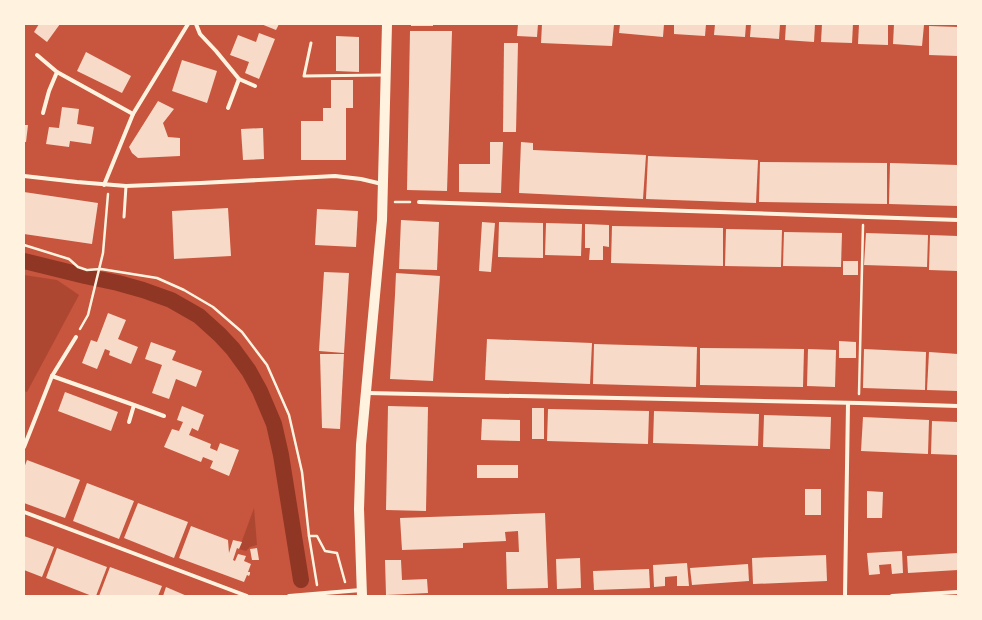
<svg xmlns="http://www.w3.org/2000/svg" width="982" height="620" viewBox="0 0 982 620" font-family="Helvetica,sans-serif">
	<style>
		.green { fill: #ae4732 }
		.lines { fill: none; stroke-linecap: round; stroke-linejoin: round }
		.canal { stroke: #8f3625; stroke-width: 16 }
		.building { fill: #f7dbc8 }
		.path { stroke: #fff3e0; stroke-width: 2.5 }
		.service { stroke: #fff3e0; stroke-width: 3 }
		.minor { stroke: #fff3e0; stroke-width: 4 }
		.primary { stroke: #fff3e0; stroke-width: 10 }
	</style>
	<rect width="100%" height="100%" fill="#c8553d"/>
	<g class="green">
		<path d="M24 275 57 280 79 295 27 392 24 391Z"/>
		<path d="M254 508 257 545 250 547 246 551 239 549Z"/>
	</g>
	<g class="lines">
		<path class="canal" d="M24 261 85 276 118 283 143 290 171 300 199 316 220 335 233 349 249 371 260 391 274 424 281 455 301 580"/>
	</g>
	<g class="building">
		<path d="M39 24H60L47 42 34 32Z"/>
		<path d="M261 24H279L276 30Z"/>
		<rect x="411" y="24" width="22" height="2"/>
		<path d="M518 24H538L537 37 517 36Z"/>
		<path d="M542 24H614L612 46 541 43Z"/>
		<path d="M620 24H664L663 37 619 33Z"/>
		<path d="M674 24H706L705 36 674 34Z"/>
		<path d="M715 24H746L745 37 714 35Z"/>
		<path d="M751 24H780L779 39 750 37Z"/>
		<path d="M786 24H815L814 42 785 40Z"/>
		<path d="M822 24H853L852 43 821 42Z"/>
		<path d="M859 24 888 25V45L858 44Z"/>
		<path d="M894 24 924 25 922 46 893 44Z"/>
		<path d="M929 26 958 27V56L929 55Z"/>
		<path d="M410 31H452L447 191 407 190Z"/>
		<path d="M259 33 275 39 259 79 245 73 249 62 230 55 238 35 256 42Z"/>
		<path d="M336 36 359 37V72L336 71Z"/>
		<path d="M504 43H518L516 132H503Z"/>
		<path d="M86 52 131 76 122 93 77 71Z"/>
		<path d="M182 60 217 71 207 103 172 91Z"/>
		<path d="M331 80H353V108H346V160H301V121H323V108H331Z"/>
		<path d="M158 101 174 109 163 123 168 137 180 138V156L138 158 132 153 129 147Z"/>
		<path d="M62 107 79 109 77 124 94 127 91 144 70 141 69 147 46 144 49 127 59 128Z"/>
		<path d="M24 125H28L26 142H24Z"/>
		<path d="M263 128 264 159 243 160 241 129Z"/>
		<path d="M490 142H503L501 193 459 192V164H490Z"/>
		<path d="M521 142 533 143V150L646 155 643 199 519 193Z"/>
		<path d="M648 156 758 160 756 203 646 199Z"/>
		<path d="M760 162 887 163V204L759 202Z"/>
		<path d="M890 163 958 165V206L889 204Z"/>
		<path d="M24 192 98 203 92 244 24 234Z"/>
		<path d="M228 208 231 256 174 259 172 211Z"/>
		<path d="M317 209 358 211 356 247 315 245Z"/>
		<path d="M401 220 439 222 437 270 399 269Z"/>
		<path d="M482 222 495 223 491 272 479 271Z"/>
		<path d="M499 222 543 223V258L498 257Z"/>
		<path d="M546 223 582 224 581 256 545 255Z"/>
		<path d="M585 224 609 225V247L603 246V260H589L590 248H585Z"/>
		<path d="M612 226 723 228V266L611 263Z"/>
		<path d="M726 229 782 230 781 267 725 266Z"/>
		<path d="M784 232 842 233 841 267 783 266Z"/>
		<path d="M866 233 928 235 927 267 864 265Z"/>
		<path d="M930 235 958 236V271L929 270Z"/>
		<rect x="843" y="261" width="15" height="14"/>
		<path d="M324 272 349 273 344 353 319 351Z"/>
		<path d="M396 273 440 276 433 381 390 379 395 295Z"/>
		<path d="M108 313 126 320 118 339 138 347 131 364 109 355 110 351 105 349 97 369 82 363 91 340 97 342Z"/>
		<path d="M487 339 592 343 590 384 485 380Z"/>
		<path d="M839 341 856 342V358H839Z"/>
		<path d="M151 342 176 351 172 360 202 371 196 387 176 379 169 399 152 393 162 365 145 359Z"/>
		<path d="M594 344 697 347 696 387 593 384Z"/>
		<path d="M700 348 804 349 803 387 700 385Z"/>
		<path d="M808 349 836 350 835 387 807 386Z"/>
		<path d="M864 349 926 352 925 390 863 388Z"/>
		<path d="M929 352 958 354V391L927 390Z"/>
		<path d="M320 354H344L340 429 322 428Z"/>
		<path d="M65 392 118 412 111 431 58 411Z"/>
		<path d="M182 406 204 415 198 431 192 428 189 435 211 444 210 448 217 451 220 443 239 450 229 476 210 468 213 461 203 457 201 462 164 447 172 429 179 431 183 422 177 420Z"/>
		<path d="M388 406 428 407 426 511 386 510Z"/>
		<rect x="532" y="408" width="12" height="31"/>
		<path d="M548 409 649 411 648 444 547 441Z"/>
		<path d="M654 411 759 414 758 446 653 443Z"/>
		<path d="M764 415 831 417 830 449 763 447Z"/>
		<path d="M863 417 929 420 928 454 861 451Z"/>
		<path d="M482 419 520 420V441L481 440Z"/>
		<path d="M932 421 958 422V455L931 454Z"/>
		<path d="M27 460 80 480 65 518 24 503V468Z"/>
		<rect x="477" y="465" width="41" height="13"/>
		<path d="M87 483 134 501 119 539 73 521Z"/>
		<rect x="805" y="489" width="16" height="26"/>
		<path d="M867 491 883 492 882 518H867Z"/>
		<path d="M138 503 188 522 174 558 124 538Z"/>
		<path d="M545 513 548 588 507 589 506 552H519L518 531 505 532 506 541 463 543V548L402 550 400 518Z"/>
		<path d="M191 526 228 540 229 553 233 540 242 542 239 549 237 548 233 560 235 561 238 554 246 556 244 561 251 564 248 572H250V574L249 576 247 575 244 582 179 558Z"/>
		<path d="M24 536 54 547 42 577 24 570Z"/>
		<path d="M57 548 107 567 96 596H92L46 578Z"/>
		<path d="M257 548 259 560H252L250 549Z"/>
		<path d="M902 551 903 573 892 574 891 564 879 565 880 574 869 575 867 553Z"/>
		<path d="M958 553V570L908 573 907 556Z"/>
		<path d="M826 555 827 581 753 584 752 558Z"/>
		<path d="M580 558 581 588 557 589 556 559Z"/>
		<path d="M385 560H401L402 580 427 579 428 593 386 595Z"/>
		<path d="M687 563 689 586H677V576L665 577V586L654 587 653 565Z"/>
		<path d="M748 564 749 581 692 585 690 568Z"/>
		<path d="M110 567 162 586 158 596H99Z"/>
		<path d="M649 569 650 588 594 590 593 571Z"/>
		<path d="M166 587 187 596H163Z"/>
	</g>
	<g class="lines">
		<g class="path">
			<path d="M395 202H410"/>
			<path d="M24 245 69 259 78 267 87 270 101 269 157 278 184 290 213 307 242 332 267 365 289 415 302 472 309 536 317 585"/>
			<path d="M80 329 88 315 103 253 108 194"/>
			<path d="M859 394 863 225"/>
			<path d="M309 536H317L325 551 337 553 345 582"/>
		</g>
		<g class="service">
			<path d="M311 43 304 76 383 75"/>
			<path d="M124 217 126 186"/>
		</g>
		<g class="minor">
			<path d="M196 24 200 34 216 51 239 79 255 86"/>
			<path d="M37 55 57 72 133 114"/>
			<path d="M228 108 239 79"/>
			<path d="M43 113 49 91 57 72"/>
			<path d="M24 176 77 182 126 186 201 183 335 176 361 179 382 184"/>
			<path d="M104 185 133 114 188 24"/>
			<path d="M419 202 958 220"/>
			<path d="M52 376 134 405 129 422"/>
			<path d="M367 393 859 403 958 406"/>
			<path d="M134 405 164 416"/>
			<path d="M24 447 52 376 76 337"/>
			<path d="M24 512 247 596"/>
			<path d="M289 596 361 590"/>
			<path d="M845 596 848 403"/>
			<path d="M892 596 958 592"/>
		</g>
		<path class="primary" d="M362 596 359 509 361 445 382 220 387 24"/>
	</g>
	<rect width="982" height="620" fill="none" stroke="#fff3e0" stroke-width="50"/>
</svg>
